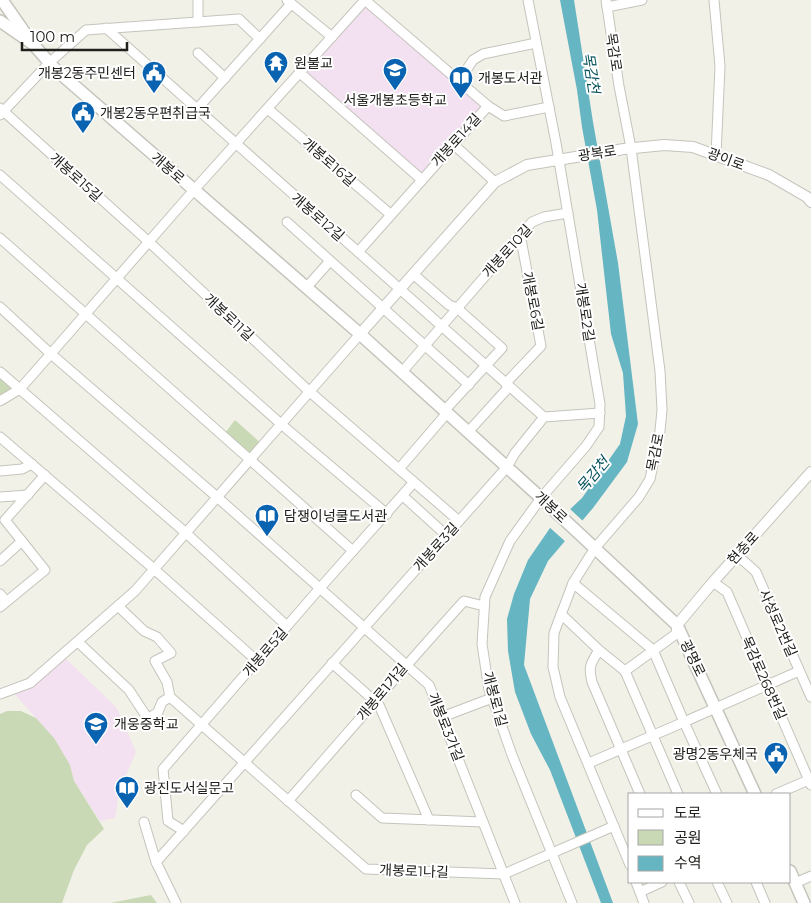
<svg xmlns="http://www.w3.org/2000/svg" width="811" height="903" viewBox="0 0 811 903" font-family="Montserrat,'Noto Sans KR',sans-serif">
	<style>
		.education { fill: #f3e0f0 }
		.green { fill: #c9d9b5 }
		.water { fill: #65b5c2 }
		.pier { fill: #f2f1e8 }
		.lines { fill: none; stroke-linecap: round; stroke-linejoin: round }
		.minor-casing { stroke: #c5c4bc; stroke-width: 11 }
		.tertiary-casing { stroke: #c5c4bc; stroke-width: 12 }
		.secondary-casing { stroke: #c5c4bc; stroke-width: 14 }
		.minor { stroke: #fff; stroke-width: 9 }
		.tertiary { stroke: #fff; stroke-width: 10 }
		.secondary { stroke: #fff; stroke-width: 11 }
		.labels { text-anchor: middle; stroke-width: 4; stroke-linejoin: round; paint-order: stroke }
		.street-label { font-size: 14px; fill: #21201d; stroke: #fff }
		.poi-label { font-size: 14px; fill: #21201d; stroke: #fff; text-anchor: start }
		.water-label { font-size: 15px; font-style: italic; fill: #08525c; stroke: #fff }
	</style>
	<rect width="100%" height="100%" fill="#f2f1e8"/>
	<g class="education">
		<path d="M365 0 488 106 421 179 300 73Z"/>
		<path d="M62 655 117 708 136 752 119 792 115 818 100 821 74 781 70 765 54 738 11 690 30 683Z"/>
	</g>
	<g class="green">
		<path d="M0 374 17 389 0 398Z"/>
		<path d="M235 420 263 445 252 457 225 433Z"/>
		<path d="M7 711H21L36 718 54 738 70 765 74 781 104 829 87 845 74 870 62 903H0V714Z"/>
		<path d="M151 895 157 903H110Z"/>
	</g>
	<path class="water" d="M560 0H574L593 122 618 263 638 424 627 462 593 508 548 561 530 599 524 665 613 903H601L550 770 531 734 515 692 508 651 507 619 514 594 528 560 550 528 582 498 620 444 626 416 623 373 611 334 597 210 582 127 577 90Z"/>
	<path class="pier" d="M568 507 584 522 567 543 548 526Z"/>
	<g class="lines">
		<defs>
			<g id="minor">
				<path d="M287 0 332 37"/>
				<path d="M528 0 556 143 600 404 599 427 586 446 541 498 510 541 485 597 482 644 489 690 492 698 512 755 572 903"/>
				<path d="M606 0 619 86 631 148 660 371 662 410 660 431 650 479 639 497 595 548 573 583 554 633 553 667 560 697 630 865"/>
				<path d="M714 0 720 66 716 155"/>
				<path d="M607 7 642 0"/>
				<path d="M198 22V0"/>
				<path d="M106 28 544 417"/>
				<path d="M198 53 225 78"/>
				<path d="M300 73 421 179"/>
				<path d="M459 81 473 60 483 54 536 43"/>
				<path d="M488 106 504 116 549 107"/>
				<path d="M0 108 149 242 310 392 459 521"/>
				<path d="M197 109 291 4"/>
				<path d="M268 109 390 214"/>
				<path d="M0 115 49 63 86 30 239 19 260 39"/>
				<path d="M453 144 495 182"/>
				<path d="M0 175 281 424 387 514"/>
				<path d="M287 222 469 385"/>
				<path d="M0 238 353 551"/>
				<path d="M413 274 449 305 457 308 502 348 445 410"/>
				<path d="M306 288 330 261"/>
				<path d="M0 307 51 354 217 497 429 685 515 903"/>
				<path d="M0 372 186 533 287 626"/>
				<path d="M402 372 532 222 544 217 568 213"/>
				<path d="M0 401 20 389 194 190 365 0 488 106 358 252"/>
				<path d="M468 432 507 389 506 383 541 346 520 234"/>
				<path d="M0 437 154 569 257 661"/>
				<path d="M399 469 447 413"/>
				<path d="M0 471 22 469 32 464"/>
				<path d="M403 496 446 535"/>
				<path d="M0 497 28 495"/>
				<path d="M737 555 756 572 811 697"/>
				<path d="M0 561 22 541"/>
				<path d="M713 582 727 592 811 785"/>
				<path d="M573 583 653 650 684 722 799 671"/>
				<path d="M0 594 6 601"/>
				<path d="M118 606 144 631 157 637 171 653 155 661 167 682 170 697 366 869 504 874 614 826"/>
				<path d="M0 607 45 570 5 520 45 475"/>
				<path d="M561 614 599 650 625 671 678 794"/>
				<path d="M78 642 129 690 148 719 158 712 162 702 170 697"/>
				<path d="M599 650C591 663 588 666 592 682L640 794"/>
				<path d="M332 663 379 705 429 820"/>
				<path d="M625 671 676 634 677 625"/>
				<path d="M0 694 30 683 135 591 360 334"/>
				<path d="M442 717 492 698"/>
				<path d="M589 763 684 722 717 794"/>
				<path d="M776 794 811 779"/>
				<path d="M356 795 382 818 483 822"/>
				<path d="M288 801C347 734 404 667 464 601L484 606"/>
				<path d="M144 822 156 862 176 903"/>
				<path d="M184 831 168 821 163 769 320 588 414 482"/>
				<path d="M156 862 507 467 515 453 544 417 600 413"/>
				<path d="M636 882 644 903"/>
				<path d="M679 882 689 903"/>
				<path d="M717 882 727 903"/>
				<path d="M756 882 765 903"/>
				<path d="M795 883 811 876"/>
				<path d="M640 892 662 882"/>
			</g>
			<g id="tertiary">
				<path d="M360 334 495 182 527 165 624 149 664 145 693 147 769 175 807 197 811 202"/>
				<path d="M677 625 713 582 811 472"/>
			</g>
			<g id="secondary">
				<path d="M2 0 29 39"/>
				<path d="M0 21 33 44 54 68 360 334 541 498 677 625 755 794"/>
				<path d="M790 871 804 903"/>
			</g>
		</defs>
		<use href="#minor" class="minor-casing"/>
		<use href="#tertiary" class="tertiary-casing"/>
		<use href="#secondary" class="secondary-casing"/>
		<use href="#minor" class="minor"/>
		<use href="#tertiary" class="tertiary"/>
		<use href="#secondary" class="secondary"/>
	</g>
	<defs>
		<symbol id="temple-pin" viewBox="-11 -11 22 30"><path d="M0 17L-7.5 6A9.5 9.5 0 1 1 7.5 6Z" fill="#0963b0" stroke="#fff"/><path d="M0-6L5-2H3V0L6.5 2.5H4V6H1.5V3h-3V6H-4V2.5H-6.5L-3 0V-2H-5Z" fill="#fff"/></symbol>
		<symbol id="school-pin" viewBox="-11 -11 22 30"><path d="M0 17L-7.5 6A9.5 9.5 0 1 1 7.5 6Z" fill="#0963b0" stroke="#fff"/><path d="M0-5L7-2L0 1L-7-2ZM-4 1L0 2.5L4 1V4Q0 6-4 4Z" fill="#fff"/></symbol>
		<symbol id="civic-pin" viewBox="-11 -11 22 30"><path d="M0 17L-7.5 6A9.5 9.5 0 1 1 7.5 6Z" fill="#0963b0" stroke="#fff"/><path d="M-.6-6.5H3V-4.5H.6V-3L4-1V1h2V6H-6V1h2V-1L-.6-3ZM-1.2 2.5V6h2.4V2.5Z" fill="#fff"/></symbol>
		<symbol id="library-pin" viewBox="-11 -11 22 30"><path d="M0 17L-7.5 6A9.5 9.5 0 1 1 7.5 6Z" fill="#0963b0" stroke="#fff"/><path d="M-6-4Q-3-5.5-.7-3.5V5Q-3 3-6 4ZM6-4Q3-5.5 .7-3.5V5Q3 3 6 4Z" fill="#fff"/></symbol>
	</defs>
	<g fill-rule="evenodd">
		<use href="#temple-pin" x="262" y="49" width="28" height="38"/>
		<use href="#school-pin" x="381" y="56" width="28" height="38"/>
		<use href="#civic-pin" x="140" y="59" width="28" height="38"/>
		<use href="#library-pin" x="447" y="64" width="28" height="38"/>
		<use href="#civic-pin" x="69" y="99" width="28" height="38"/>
		<use href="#library-pin" x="253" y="502" width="28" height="38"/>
		<use href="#school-pin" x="82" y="710" width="28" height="38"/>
		<use href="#civic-pin" x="762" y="740" width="28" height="38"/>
		<use href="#library-pin" x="113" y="774" width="28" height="38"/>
	</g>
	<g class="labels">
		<g class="street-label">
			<text transform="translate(614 52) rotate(81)" y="5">목감로</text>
			<text transform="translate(456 140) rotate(-48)" y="5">개봉로14길</text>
			<text transform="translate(597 153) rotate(-9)" y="5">광복로</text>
			<text transform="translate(726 159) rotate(20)" y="5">광이로</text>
			<text transform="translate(329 162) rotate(41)" y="5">개봉로16길</text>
			<text transform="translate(168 168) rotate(41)" y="5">개봉로</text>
			<text transform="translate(76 177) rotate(42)" y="5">개봉로15길</text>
			<text transform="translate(318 217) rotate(41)" y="5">개봉로12길</text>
			<text transform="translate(507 251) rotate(-48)" y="5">개봉로10길</text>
			<text transform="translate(533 301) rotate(79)" y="5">개봉로6길</text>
			<text transform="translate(585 312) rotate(81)" y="5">개봉로2길</text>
			<text transform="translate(229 317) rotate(43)" y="5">개봉로11길</text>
			<text transform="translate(655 452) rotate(-79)" y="5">목감로</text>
			<text transform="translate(551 507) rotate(43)" y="5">개봉로</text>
			<text transform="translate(436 547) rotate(-48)" y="5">개봉로3길</text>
			<text transform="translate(743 548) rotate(-48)" y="5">현충로</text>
			<text transform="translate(778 623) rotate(66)" y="5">사성로2번길</text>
			<text transform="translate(265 652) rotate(-49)" y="5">개봉로5길</text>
			<text transform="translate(693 658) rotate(64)" y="5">광명로</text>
			<text transform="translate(764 678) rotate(66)" y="5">목감로268번길</text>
			<text transform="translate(382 692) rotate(-50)" y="5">개봉로1가길</text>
			<text transform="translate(495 699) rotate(75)" y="5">개봉로1길</text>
			<text transform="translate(446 727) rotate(68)" y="5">개봉로3가길</text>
			<text transform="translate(414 871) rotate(2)" y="5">개봉로1나길</text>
		</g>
		<g class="poi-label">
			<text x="294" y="68">원불교</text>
			<text x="136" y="78" text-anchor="end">개봉2동주민센터</text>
			<text x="478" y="83">개봉도서관</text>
			<text x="395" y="105" text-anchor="middle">서울개봉초등학교</text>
			<text x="100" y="118">개봉2동우편취급국</text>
			<text x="284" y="521">담쟁이넝쿨도서관</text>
			<text x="114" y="729">개웅중학교</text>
			<text x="758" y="759" text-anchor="end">광명2동우체국</text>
			<text x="144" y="793">광진도서실문고</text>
		</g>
		<g class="water-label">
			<text transform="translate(591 73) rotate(81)" y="5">목감천</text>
			<text transform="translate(593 475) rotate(-50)" y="5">목감천</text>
		</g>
	</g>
	<rect x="628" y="793" width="162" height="90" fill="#ffffff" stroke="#a6a6a5"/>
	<rect x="638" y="809" width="25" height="8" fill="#ffffff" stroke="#a6a6a5"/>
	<text x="674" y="818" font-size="15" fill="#21201d">도로</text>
	<rect x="638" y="830" width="25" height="15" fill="#c9d9b5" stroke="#a6a6a5"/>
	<text x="674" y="843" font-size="15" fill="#21201d">공원</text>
	<rect x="638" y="856" width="25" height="15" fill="#65b5c2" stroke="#a6a6a5"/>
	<text x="674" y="868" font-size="15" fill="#21201d">수역</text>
	<path d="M22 42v8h105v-8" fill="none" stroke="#21201d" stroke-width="2.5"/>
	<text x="30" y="42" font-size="15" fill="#21201d" stroke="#ffffff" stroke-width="4" paint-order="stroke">100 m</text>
</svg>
